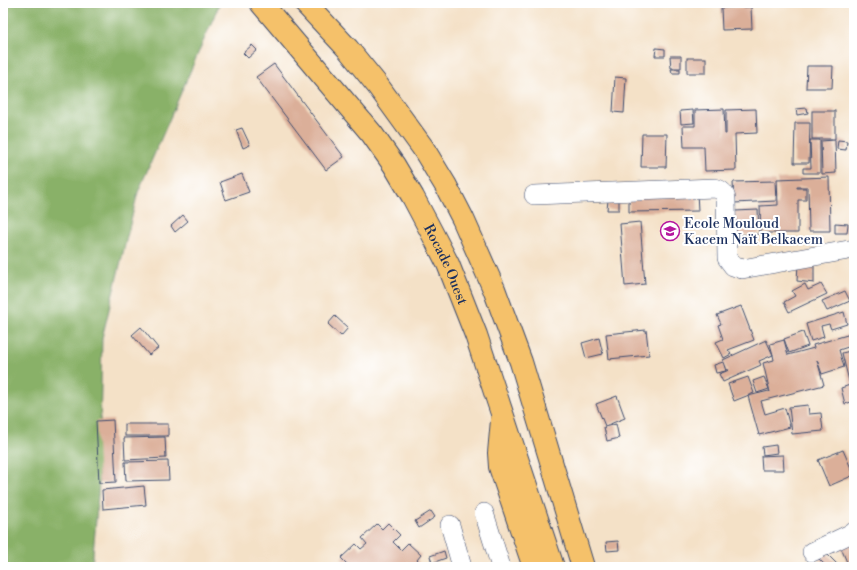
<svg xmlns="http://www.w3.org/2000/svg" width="857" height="570" viewBox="0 0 857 570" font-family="'Libre Bodoni',serif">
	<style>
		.forest { fill: #89b168; stroke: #527063 }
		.building { fill: #dbaf99 }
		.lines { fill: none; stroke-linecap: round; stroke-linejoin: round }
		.minor-casing { stroke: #3c4a6e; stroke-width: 20 }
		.highway-casing { stroke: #3c4a6e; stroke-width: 24 }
		.minor { stroke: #fff; stroke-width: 19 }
		.highway { stroke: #f5c16b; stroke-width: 22 }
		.labels { text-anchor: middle; stroke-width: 4; stroke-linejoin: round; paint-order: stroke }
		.poi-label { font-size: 14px; fill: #1b2f5e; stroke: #fff; text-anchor: start }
		.street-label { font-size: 14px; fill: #1b2f5e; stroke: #fff }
	</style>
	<rect width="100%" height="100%" fill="#fff"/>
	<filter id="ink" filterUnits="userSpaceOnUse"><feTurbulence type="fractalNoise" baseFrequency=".025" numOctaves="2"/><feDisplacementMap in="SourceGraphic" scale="8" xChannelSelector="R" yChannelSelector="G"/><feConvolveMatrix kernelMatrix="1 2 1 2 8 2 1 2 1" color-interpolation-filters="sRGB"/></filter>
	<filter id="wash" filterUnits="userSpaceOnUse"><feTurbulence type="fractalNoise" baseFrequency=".012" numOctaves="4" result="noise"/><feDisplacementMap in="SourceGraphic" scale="16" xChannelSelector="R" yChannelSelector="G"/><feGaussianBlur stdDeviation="0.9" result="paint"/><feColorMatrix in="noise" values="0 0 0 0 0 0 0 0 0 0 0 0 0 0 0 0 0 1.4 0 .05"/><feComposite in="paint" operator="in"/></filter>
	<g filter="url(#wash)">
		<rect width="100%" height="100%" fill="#f4e1c7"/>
		<path class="forest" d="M3 3H217L219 5 138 192 102 338 99 484 92 567H3Z"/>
		<g id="blocks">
			<g class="building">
				<path d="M751 7 752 29 722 30 721 8Z"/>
				<path d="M252 45 257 50 248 58 243 53Z"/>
				<path d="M656 48 665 49V56H655Z"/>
				<path d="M670 56H681V68H671Z"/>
				<rect x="687" y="58" width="19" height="15"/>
				<path d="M274 64 344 157 326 170 256 77Z"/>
				<path d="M807 66H833L832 88H806Z"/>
				<path d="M671 69H680V73H672Z"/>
				<path d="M615 77 626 78 624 113 613 112Z"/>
				<path d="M807 108 808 113 797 115 796 109Z"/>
				<path d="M724 109 725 134H726V110L756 109 757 133 735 134 736 170 705 171 704 147H684L683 126H695V110Z"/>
				<path d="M693 110 694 123 681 124 680 111Z"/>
				<rect x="812" y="111" width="23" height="28"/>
				<path d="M795 123H810L809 163H794Z"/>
				<path d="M242 128 250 145 243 148 236 130Z"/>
				<path d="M642 134H667L666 167H641Z"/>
				<path d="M810 140H820V173H803V168H811Z"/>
				<path d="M835 140 836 173 822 174 821 141Z"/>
				<path d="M838 140 847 141 846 150 837 149Z"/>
				<path d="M242 174 249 192 226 200 220 182Z"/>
				<path d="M829 177 830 231H809L808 187H797V188H806V200H798V233H761L760 206 778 205 777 179Z"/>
				<path d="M775 181 776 201 734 203 733 182Z"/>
				<path d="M697 192 698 211 629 212V193Z"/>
				<path d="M608 200H619V210H607Z"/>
				<path d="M758 210 759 234 736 235 735 211Z"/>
				<path d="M183 215 188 221 175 232 171 226Z"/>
				<path d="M640 222 645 284 625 286 620 224Z"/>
				<path d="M835 223 848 224 847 233H835Z"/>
				<path d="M798 264H814V283L797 281Z"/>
				<path d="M805 284 808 290 821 284 827 294 789 312 784 302 795 296 792 291Z"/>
				<path d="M845 291 850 301 827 311 822 301Z"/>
				<path d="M741 306 754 340 728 350 731 354 724 358 716 342 723 339 718 325 721 324 717 315Z"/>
				<path d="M844 312 847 324 831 329 829 324 821 326 824 337 811 341 806 324Z"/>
				<path d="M335 316 348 328 341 336 328 324Z"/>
				<path d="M141 327 158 348 149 355 132 335Z"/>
				<path d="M646 330 649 355 609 359 606 334Z"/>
				<path d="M803 332 808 346 789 353 784 339Z"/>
				<path d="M854 333V345L839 350 844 367 822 374 817 360 824 385 761 401 765 414 785 408 790 427 759 435 748 396 769 391 770 392 763 363 774 360 773 355 759 361 761 365 723 382 719 374 729 370H727L723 360 766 340 773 355 770 344 784 340 788 355 814 348 813 345Z"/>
				<path d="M599 338 603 354 586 358 582 343Z"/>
				<path d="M854 350V401L845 404 841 388 850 385 842 353Z"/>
				<path d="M723 362 726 371 716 373 714 365Z"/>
				<path d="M748 377 754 393 734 401 728 384Z"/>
				<path d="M764 377 769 389 757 393 753 381Z"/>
				<path d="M617 396 625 418 605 426 596 404Z"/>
				<path d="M808 405 809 414 821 413 823 431 792 434 789 407Z"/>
				<path d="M113 420 116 482 99 483 96 421Z"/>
				<rect x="125" y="424" width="43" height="12"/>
				<path d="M616 424 619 438 607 441 604 427Z"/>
				<path d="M165 437 166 458 125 460 124 438Z"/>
				<path d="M776 445 777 453 763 455 762 447Z"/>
				<path d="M843 450 854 475 829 486 818 460Z"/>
				<path d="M783 455 784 470H762L761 456Z"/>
				<path d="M168 461 169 480 126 481 125 462Z"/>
				<path d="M144 486 146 505 103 509 102 490Z"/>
				<path d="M431 511 435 517 419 528 415 521Z"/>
				<path d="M388 523 400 535 393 542 401 550 408 543 421 555 417 560 419 562 415 567H343L347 564 341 558 356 544 361 549 367 544 362 538 377 524 382 529Z"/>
				<path d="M854 534V567H849L838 541Z"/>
				<path d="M618 541 619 550 607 551 606 542Z"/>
				<path d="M823 550 840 567H827L825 565 826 567H816L824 564 816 556Z"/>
				<path d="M444 551 446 558 432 563 430 556Z"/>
			</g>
		</g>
	</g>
	<g filter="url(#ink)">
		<use href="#blocks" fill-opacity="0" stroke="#3c4a6e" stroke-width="1"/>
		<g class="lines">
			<defs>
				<g id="minor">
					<path d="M534 195 715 188C722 190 725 193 726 199L727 258 733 266 742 269 854 249"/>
					<path d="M484 513 501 567"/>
					<path d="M450 525 462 567"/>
					<path d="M812 552 854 532"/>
				</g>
				<g id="highway">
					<path id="s1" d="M261 3 372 134 394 165 413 197 431 231 448 264 476 335 553 567"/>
					<path d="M305 3 348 49 378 86 423 148 446 186 463 219 494 289 521 362 583 567"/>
					<path d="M502 420 499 453 500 467 534 567"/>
				</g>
			</defs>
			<use href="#minor" class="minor-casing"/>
			<use href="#highway" class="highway-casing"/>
			<use href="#minor" class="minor"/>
			<use href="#highway" class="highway"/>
		</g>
	</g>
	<defs>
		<symbol id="school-ring" viewBox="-11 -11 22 22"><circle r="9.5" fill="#fff" stroke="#b5179e" stroke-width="1.5"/><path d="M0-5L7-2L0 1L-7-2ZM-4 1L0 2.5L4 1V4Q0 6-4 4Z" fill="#b5179e"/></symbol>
	</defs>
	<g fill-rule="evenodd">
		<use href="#school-ring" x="659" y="220" width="22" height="22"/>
	</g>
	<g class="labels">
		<g class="poi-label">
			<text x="684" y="228">Ecole Mouloud<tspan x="684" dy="16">Kacem Naït Belkacem</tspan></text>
		</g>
		<g class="street-label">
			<text dy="5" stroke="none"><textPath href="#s1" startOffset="322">Rocade Ouest</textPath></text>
		</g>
	</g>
	<rect width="857" height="570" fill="none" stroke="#fff" stroke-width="16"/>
</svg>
